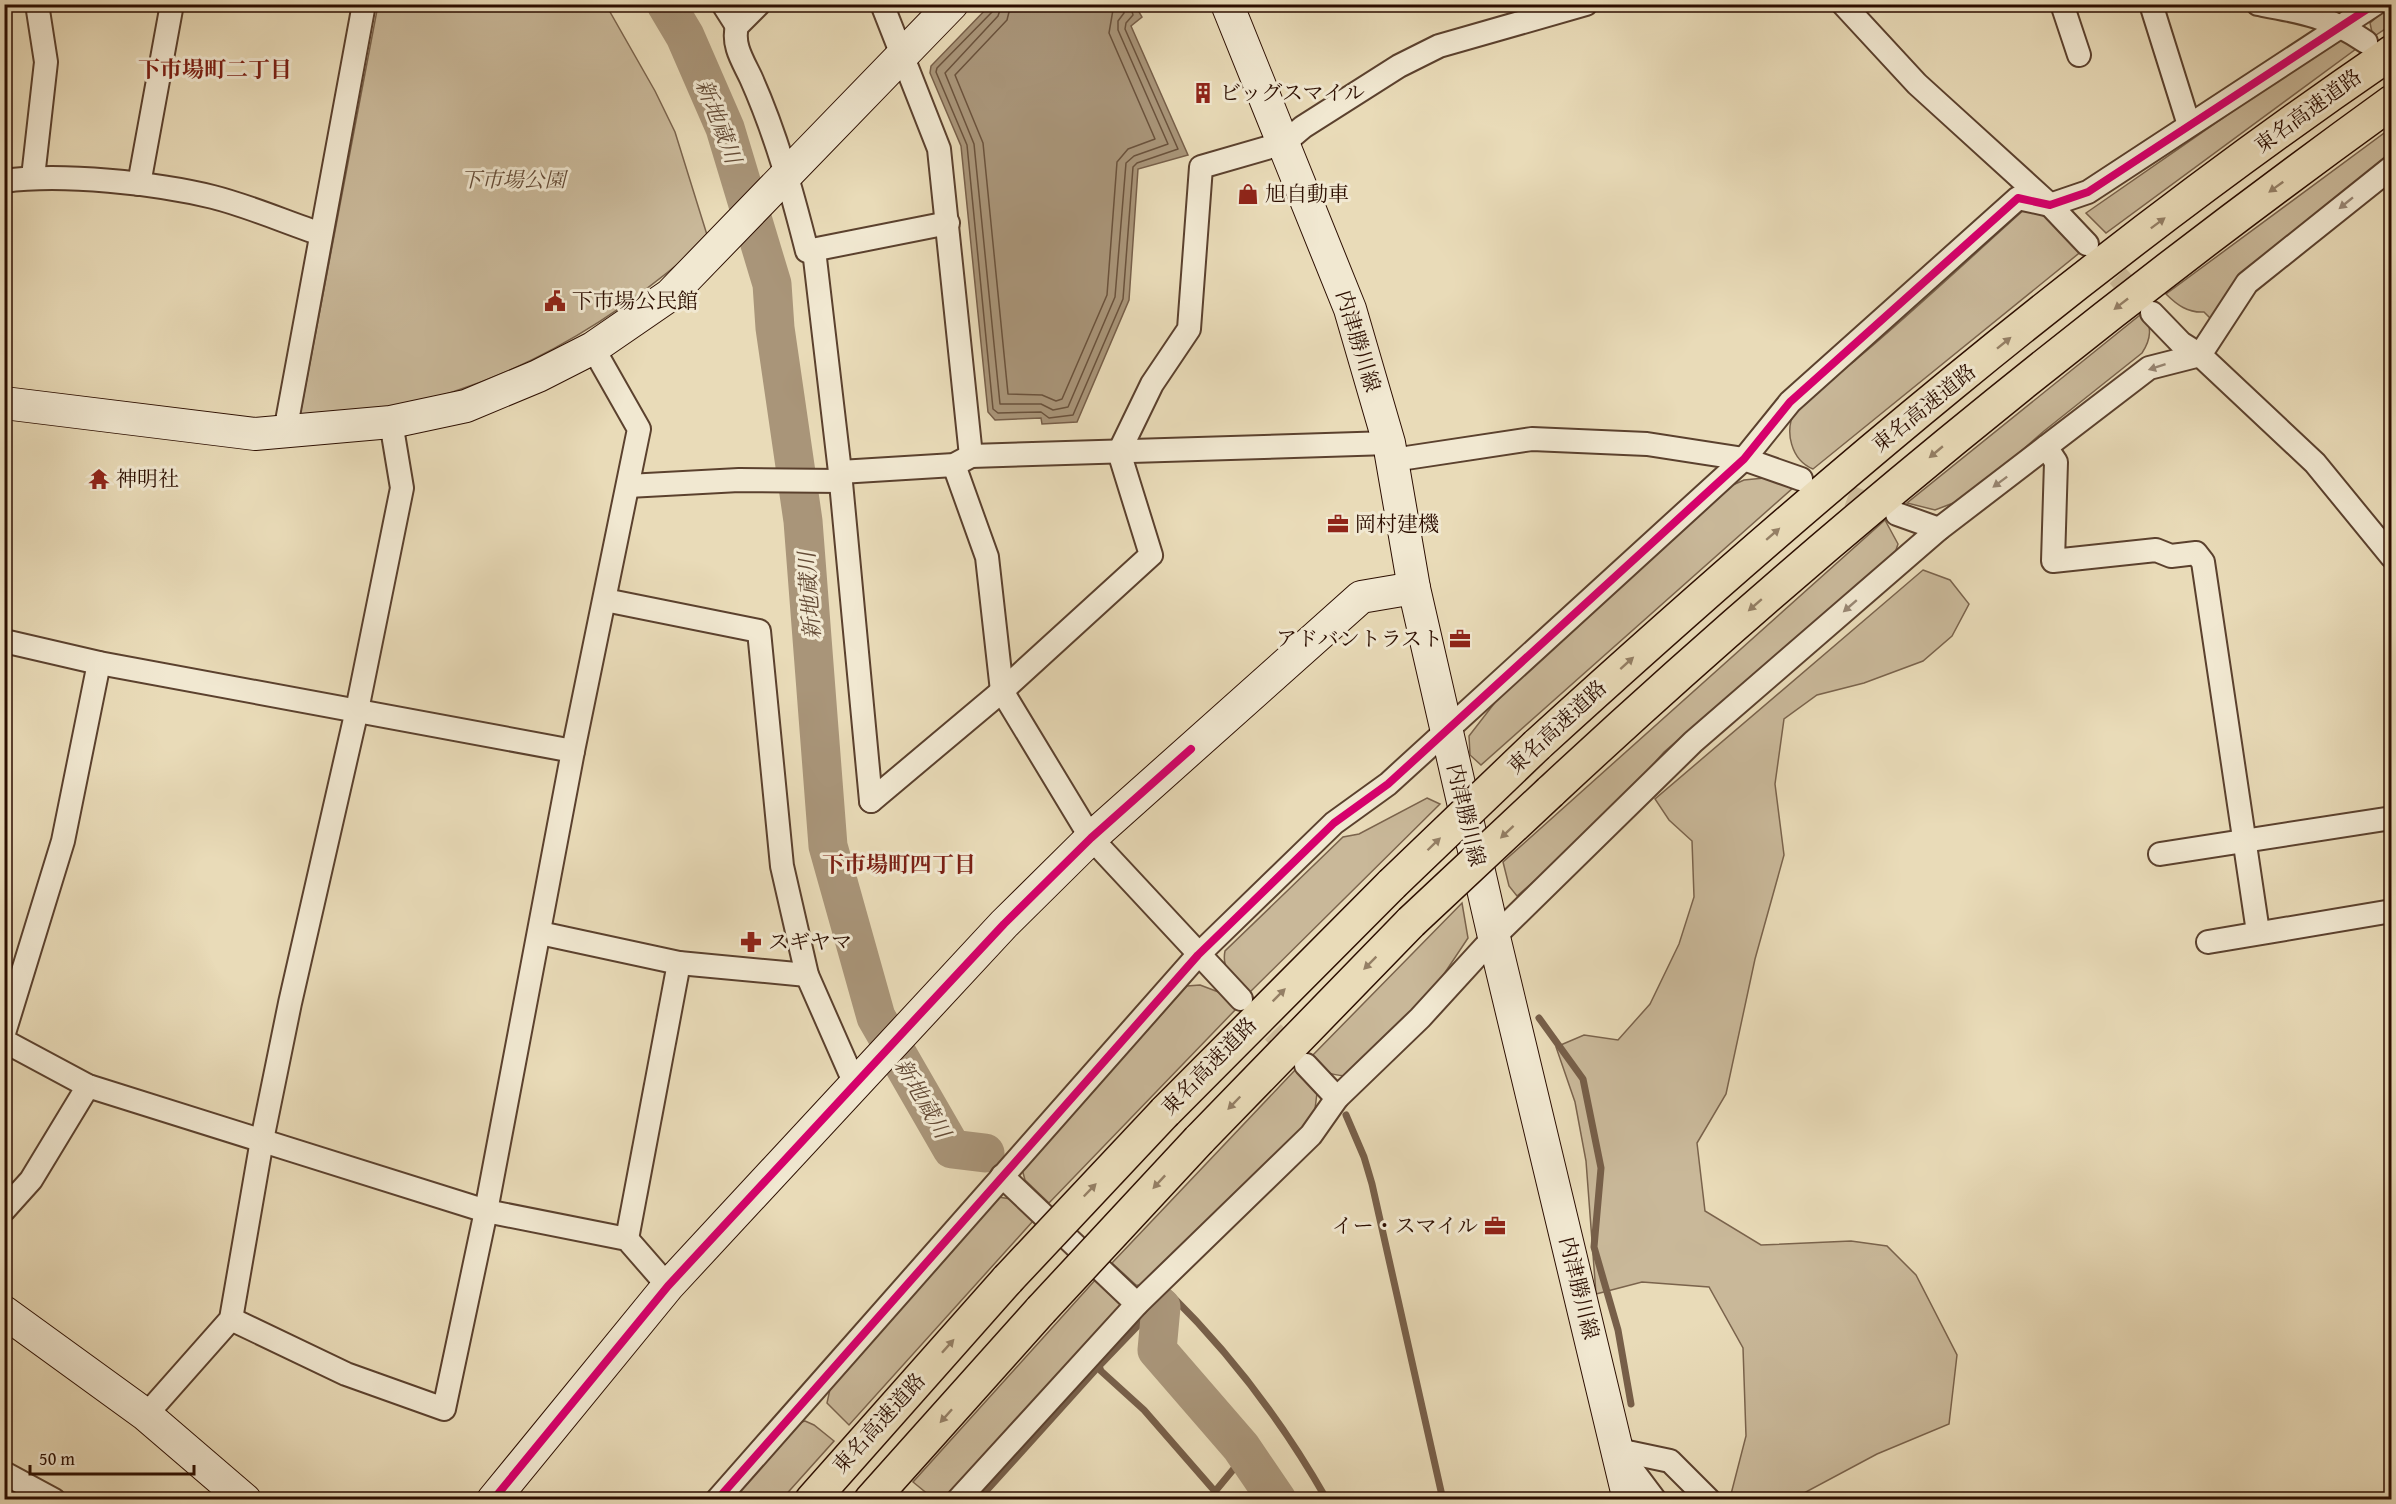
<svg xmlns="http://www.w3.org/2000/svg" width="2396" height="1504" viewBox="0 0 2396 1504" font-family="'Gentium Book Plus','Noto Serif JP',serif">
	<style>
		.green { fill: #c9b899; stroke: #7a634c; stroke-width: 1.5 }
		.water { fill: #a99579; stroke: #775f49; stroke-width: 1.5 }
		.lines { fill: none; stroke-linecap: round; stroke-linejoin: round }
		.shore { stroke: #6a523c; stroke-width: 1.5 }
		.stream { stroke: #775f49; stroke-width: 7 }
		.river { stroke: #a99579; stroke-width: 39 }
		.street-tunnel { stroke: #cdbc9c; stroke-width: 22; stroke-dasharray: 22 11; stroke-linecap: butt }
		.street-casing { stroke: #5b412e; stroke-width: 26 }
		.secondary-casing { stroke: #2c0e00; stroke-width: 34 }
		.highway-casing { stroke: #2c0e00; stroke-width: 36 }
		.street { stroke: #f1e8d1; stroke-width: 22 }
		.secondary { stroke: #f1e8d1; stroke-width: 32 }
		.highway { stroke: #e9dbb8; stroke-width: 33 }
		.highway-bridge-casing { stroke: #2c0e00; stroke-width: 36; stroke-linecap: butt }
		.highway-bridge { stroke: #e9dbb8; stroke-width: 33 }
		.cycleway-casing { stroke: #f1e8d1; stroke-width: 11 }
		.cycleway { stroke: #d6006c; stroke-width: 8 }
		.oneway { fill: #947f65 }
		.oneway2 { fill: #988673 }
		.labels { text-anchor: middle; stroke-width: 6; stroke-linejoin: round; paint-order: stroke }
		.poi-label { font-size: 21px; fill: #2c0e00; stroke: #f1e8d1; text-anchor: start }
		.street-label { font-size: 21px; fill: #2c0e00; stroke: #f1e8d1 }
		.park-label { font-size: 21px; font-style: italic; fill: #634a36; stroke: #f1e8d1 }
		.neighbourhood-label { font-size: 22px; font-weight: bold; fill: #7a1f14; stroke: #f1e8d1 }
		.water-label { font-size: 22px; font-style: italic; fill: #644b36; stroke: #f1e8d1 }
	</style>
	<rect width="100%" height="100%" fill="#e9dbb8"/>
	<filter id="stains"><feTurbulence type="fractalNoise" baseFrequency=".00333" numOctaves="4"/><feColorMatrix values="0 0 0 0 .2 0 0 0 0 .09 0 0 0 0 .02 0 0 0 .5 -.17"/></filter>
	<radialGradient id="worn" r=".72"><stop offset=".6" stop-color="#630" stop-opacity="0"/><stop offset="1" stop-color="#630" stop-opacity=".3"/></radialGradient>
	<g class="green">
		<path d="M378 5H606L655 91 675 132 708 238C617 320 513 384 391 408 362 413 330 413 300 415Z"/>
		<path d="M2391 5V25L2373 37 2370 23Z"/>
		<path d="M2338 38 2360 46 2106 233 2086 213Z"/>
		<path d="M2391 128V158L2213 321 2204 312C2188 313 2177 305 2166 294Z"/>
		<path d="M2026 208 2042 209 2083 250 1813 469C1791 460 1784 431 1795 411 1803 397 1844 371 1858 358 1915 310 1970 258 2026 208Z"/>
		<path d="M2145 311C2151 328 2152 338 2142 353L2044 431 1969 497 1935 510 1907 503Z"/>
		<path d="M1764 478 1794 487 1481 765 1470 755 1469 736 1517 674 1726 488 1744 480Z"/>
		<path d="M1885 520 1898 544 1894 556 1664 752 1599 825 1517 896 1509 886 1503 862Z"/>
		<path d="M1923 570 1950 580 1969 604 1952 636 1923 661 1864 683 1817 695 1784 719 1775 784 1784 855 1755 959 1726 1094 1697 1143 1705 1211 1761 1245 1851 1241 1887 1246 1916 1275 1957 1355 1949 1424 1877 1454 1802 1494 1800 1499H1733L1730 1498 1746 1436 1743 1348 1709 1287 1642 1282 1596 1294 1586 1161 1575 1102 1556 1047 1584 1035 1618 1040 1650 1004 1679 944 1694 897 1692 841 1669 820 1655 799Z"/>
		<path d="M1427 798 1440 804 1247 995C1235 982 1221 970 1225 951L1343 837 1359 834Z"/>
		<path d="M1462 903 1468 938 1422 1007 1354 1076C1335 1076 1322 1074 1309 1059Z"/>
		<path d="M1200 985 1221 993 1237 1008 1049 1203 1025 1180 1022 1169 1187 986Z"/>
		<path d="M1298 1067 1317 1093 1314 1117 1145 1286 1136 1285 1112 1263Z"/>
		<path d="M998 1197 1011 1199 1033 1221 849 1425 827 1403 830 1389Z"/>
		<path d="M1097 1278 1124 1302 947 1497 929 1495 913 1482Z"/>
		<path d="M805 1421 814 1425 834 1441 782 1499 731 1500 796 1424Z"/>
	</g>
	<path class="water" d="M991 4 1135 5 1142 17 1131 26 1188 155 1138 169 1129 300 1077 422 1042 424 1041 418 995 420 988 412 961 146 930 73 931 66Z"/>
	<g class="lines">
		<g class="shore">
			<path d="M994 4 993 11 937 68 936 72 967 145 993 409 998 413 1041 412 1049 418 1073 415 1123 299 1133 167 1137 163 1178 149 1125 29 1126 23 1133 15 1130 4"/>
			<path d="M1002 4 998 16 945 73 974 144 1000 404H1041L1053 410 1068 407 1115 297 1126 163 1134 156 1168 144 1118 30V21L1124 13 1123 4"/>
			<path d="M1011 4 1007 20 955 75 983 143 1008 394 1042 395 1056 401 1062 399 1107 295 1117 162 1128 149 1155 139 1109 33 1114 4"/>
		</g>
		<g class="stream">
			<path d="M1539 1018 1583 1079 1601 1168 1594 1247 1618 1330 1631 1404"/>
			<path d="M1346 1115 1364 1157 1372 1184 1443 1500"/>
			<path d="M1212 1488 1144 1410 1101 1371 1099 1366 1169 1293C1231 1354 1284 1424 1327 1500"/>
			<path d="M978 1500 1099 1366"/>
			<path d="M1208 1500 1246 1454"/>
		</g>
		<g class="river">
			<path d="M666 4 685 36 725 128 772 284 775 328 803 521 828 846 876 1017 952 1149 985 1153"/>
			<path d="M1161 1307 1157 1350 1241 1447 1277 1500"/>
		</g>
		<g class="street-tunnel">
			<path d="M2095 252 2144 304"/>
			<path d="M1817 485 1885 509"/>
			<path d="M1250 1008 1298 1058"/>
		</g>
		<defs>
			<g id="street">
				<path d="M723 4 737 26"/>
				<path d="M759 4 737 26C732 45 743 61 751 78 776 134 792 192 807 251L948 223"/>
				<path d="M882 4 939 149 971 456"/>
				<path d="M1843 4 1917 84 2050 205 2087 244"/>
				<path d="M2062 4 2079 55"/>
				<path d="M2151 4 2189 125"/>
				<path d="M2258 4C2302 12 2328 16 2366 42"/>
				<path d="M33 177 46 62 37 4"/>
				<path d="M4 181C62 173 156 183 213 197 249 206 285 222 321 234"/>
				<path d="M139 184 172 4"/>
				<path d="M814 250 840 472 871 801"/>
				<path d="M2152 313 2181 343 2200 355 2315 463 2392 557"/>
				<path d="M285 432 364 4"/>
				<path d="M2046 447 2056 462 2053 561 2156 550 2171 556 2196 553 2203 562 2258 932"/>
				<path d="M1393 460 1532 439 1647 444 1744 459 1801 479"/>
				<path d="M954 465 987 557 1002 691 1091 838 1241 999"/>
				<path d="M840 472 954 465 971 456 1389 443"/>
				<path d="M628 486 739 480 841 481"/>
				<path d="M1897 514 1939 529"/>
				<path d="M605 600 759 631 782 866 807 975 855 1084"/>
				<path d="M4 641 99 663 573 751"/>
				<path d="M871 801 1002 691 1151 555 1119 452 1152 384 1189 329 1201 167 1284 143 1303 127 1399 66 1439 46 1586 4"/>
				<path d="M2160 854 2392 818"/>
				<path d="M540 933 679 963 807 975"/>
				<path d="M2208 942 2392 911"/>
				<path d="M4 1033 63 841 99 663"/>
				<path d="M4 1041 88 1086 486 1211 627 1239 668 1286"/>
				<path d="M1306 1065 1337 1098"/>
				<path d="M1002 1176 1137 1304"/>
				<path d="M4 1210 31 1180 88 1086"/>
				<path d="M627 1239 679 963"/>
				<path d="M231 1319 346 1374 444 1409 486 1211 573 751 639 429 593 348"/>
				<path d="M146 1415 231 1319 262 1140 290 1003 357 710 402 488 391 422"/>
				<path d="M1618 1450 1670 1461 1709 1500"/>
				<path d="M1622 1456 1655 1500"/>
				<path d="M4 1473 54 1500"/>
				<path d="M717 1500 1198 955 1334 823 1388 784 1744 459 1790 402 2018 198 2050 205 2088 192 2375 4"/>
				<path d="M958 1500 1137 1304 1311 1135 1337 1098 1420 1018 1494 937 1693 742 1939 529 2149 368 2200 355 2247 283 2392 167"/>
			</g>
			<g id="secondary">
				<path d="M1227 4 1350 309 1389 443 1414 588 1494 937 1629 1500"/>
				<path d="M4 403 255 434 391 422 466 406 538 376 593 348 670 295 952 4"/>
				<path d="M4 1312 146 1415 245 1500"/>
				<path d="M493 1500 668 1286 1004 924 1091 838 1361 597 1414 588"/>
			</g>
			<g id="highway">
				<path d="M1537 745C1808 498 2089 259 2392 52"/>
				<path d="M1550 792C1816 544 2097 315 2392 102"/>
				<path d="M1165 1112 1392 884"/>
				<path d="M1199 1140 1411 922"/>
				<path d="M812 1500 1008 1279"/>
				<path d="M871 1500 1041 1310"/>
			</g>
		</defs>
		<use href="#street" class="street-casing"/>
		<use href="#secondary" class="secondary-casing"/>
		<use href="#highway" class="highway-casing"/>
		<use href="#street" class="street"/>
		<use href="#secondary" class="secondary"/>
		<use href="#highway" class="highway"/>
		<defs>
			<g id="highway-bridge">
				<path d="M1392 884 1537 745"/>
				<path d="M1411 922 1550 792"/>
				<path d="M1008 1279 1165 1112"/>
				<path d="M1041 1310 1199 1140"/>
			</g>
		</defs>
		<use href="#highway-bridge" class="highway-bridge-casing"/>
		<use href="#highway-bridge" class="highway-bridge"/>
		<defs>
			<g id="cycleway">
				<path d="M493 1500 668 1286 921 1013 1004 924 1091 838 1191 749"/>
				<path d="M717 1500 1198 955 1334 823 1388 784 1744 459 1790 402 2018 198 2050 205 2088 192 2375 4"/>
			</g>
		</defs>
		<use href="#cycleway" class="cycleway-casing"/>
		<use href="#cycleway" class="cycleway"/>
	</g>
	<defs><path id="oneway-solid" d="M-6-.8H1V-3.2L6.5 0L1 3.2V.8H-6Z" transform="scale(1.5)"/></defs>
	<g class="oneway">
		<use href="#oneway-solid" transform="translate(2276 187) rotate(144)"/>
		<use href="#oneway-solid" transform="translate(2158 223) rotate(-37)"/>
		<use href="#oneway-solid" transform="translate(2121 304) rotate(142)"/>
		<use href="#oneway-solid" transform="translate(2004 343) rotate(-39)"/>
		<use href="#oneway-solid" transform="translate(1936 452) rotate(140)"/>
		<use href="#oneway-solid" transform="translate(1773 534) rotate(-41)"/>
		<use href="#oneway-solid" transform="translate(1755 605) rotate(139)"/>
		<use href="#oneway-solid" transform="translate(1627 663) rotate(-42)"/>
		<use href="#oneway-solid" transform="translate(1507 832) rotate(137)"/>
		<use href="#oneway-solid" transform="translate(1434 844) rotate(-44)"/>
		<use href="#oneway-solid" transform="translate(1370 963) rotate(135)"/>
		<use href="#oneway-solid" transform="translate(1279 995) rotate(-45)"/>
		<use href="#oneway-solid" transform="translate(1234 1103) rotate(134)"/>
		<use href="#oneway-solid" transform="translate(1159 1182) rotate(133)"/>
		<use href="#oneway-solid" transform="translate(1090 1190) rotate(-46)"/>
		<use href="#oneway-solid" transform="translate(948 1346) rotate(-48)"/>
		<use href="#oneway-solid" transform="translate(946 1416) rotate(132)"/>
	</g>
	<g class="oneway2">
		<use href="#oneway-solid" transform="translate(2346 203) rotate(141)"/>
		<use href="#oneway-solid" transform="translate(2157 367) rotate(162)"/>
		<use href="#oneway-solid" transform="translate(2000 482) rotate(143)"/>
		<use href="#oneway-solid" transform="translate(1850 606) rotate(139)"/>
	</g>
	<defs>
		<symbol id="building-bare" viewBox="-9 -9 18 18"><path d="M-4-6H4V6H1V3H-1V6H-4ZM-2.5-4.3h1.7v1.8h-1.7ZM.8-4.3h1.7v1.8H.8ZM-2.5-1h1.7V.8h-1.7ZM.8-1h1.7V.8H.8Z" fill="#8f2418" stroke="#f1e8d1" stroke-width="2.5" paint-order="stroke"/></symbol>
		<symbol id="shop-bare" viewBox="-9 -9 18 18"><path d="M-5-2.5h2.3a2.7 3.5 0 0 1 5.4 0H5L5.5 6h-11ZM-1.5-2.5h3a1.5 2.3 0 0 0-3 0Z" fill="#8f2418" stroke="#f1e8d1" stroke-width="2.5" paint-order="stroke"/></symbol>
		<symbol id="civic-bare" viewBox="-9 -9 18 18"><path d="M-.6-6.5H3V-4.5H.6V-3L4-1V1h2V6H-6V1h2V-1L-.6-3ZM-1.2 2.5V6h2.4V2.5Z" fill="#8f2418" stroke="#f1e8d1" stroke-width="2.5" paint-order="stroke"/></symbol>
		<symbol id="temple-bare" viewBox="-9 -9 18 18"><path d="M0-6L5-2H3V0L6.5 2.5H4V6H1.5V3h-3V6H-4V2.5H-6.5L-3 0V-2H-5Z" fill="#8f2418" stroke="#f1e8d1" stroke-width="2.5" paint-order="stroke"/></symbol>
		<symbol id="office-bare" viewBox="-9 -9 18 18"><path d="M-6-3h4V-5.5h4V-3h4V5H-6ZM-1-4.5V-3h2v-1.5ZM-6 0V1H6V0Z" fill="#8f2418" stroke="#f1e8d1" stroke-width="2.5" paint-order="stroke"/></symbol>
		<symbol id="pharmacy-bare" viewBox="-9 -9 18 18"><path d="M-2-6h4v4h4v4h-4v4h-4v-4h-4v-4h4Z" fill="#8f2418" stroke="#f1e8d1" stroke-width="2.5" paint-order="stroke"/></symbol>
	</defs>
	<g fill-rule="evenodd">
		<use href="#building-bare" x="1188" y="78" width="30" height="30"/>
		<use href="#shop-bare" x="1233" y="179" width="30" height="30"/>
		<use href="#civic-bare" x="540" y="286" width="30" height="30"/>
		<use href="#temple-bare" x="84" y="464" width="30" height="30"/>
		<use href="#office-bare" x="1323" y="509" width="30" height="30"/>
		<use href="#office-bare" x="1445" y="624" width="30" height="30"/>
		<use href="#pharmacy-bare" x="736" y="927" width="30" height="30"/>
		<use href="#office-bare" x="1480" y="1211" width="30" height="30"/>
	</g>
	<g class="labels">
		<g class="poi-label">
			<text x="1220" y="100">ビッグスマイル</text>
			<text x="1265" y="201">旭自動車</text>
			<text x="572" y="308">下市場公民館</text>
			<text x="116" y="486">神明社</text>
			<text x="1355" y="531">岡村建機</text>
			<text x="1443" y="646" text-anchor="end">アドバントラスト</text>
			<text x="768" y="949">スギヤマ</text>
			<text x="1478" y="1233" text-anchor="end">イー・スマイル</text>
		</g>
		<g class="street-label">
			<text transform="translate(2308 111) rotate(-36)" y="7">東名高速道路</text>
			<text transform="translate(1358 341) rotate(73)" y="7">内津勝川線</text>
			<text transform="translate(1924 408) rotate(-39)" y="7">東名高速道路</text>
			<text transform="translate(1557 727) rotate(-43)" y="7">東名高速道路</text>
			<text transform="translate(1466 815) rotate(77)" y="7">内津勝川線</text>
			<text transform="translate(1209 1066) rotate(-46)" y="7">東名高速道路</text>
			<text transform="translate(1579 1288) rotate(76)" y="7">内津勝川線</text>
			<text transform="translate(879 1423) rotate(-48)" y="7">東名高速道路</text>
		</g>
		<g class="park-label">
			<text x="513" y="187">下市場公園</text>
		</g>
		<g class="neighbourhood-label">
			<text x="215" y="77">下市場町二丁目</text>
			<text x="899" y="872">下市場町四丁目</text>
		</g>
		<g class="water-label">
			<text transform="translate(719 121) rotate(69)" y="8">新地蔵川</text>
			<text transform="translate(809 596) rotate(-94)" y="8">新地蔵川</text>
			<text transform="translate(923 1098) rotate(60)" y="8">新地蔵川</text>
		</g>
	</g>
	<rect width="2396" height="1504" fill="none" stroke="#e9dbb8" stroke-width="24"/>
	<rect x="6" y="6" width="2384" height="1492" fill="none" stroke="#2c0e00" stroke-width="3"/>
	<rect x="12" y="12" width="2372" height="1480" fill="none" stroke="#2c0e00" stroke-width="1.5"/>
	<path d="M30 1465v9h164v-9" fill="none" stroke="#2c0e00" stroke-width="3"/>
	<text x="39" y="1465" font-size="18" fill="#2c0e00" stroke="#f1e8d1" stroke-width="4.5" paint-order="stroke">50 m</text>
	<rect width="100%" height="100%" filter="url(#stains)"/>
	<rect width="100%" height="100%" fill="url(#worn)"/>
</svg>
